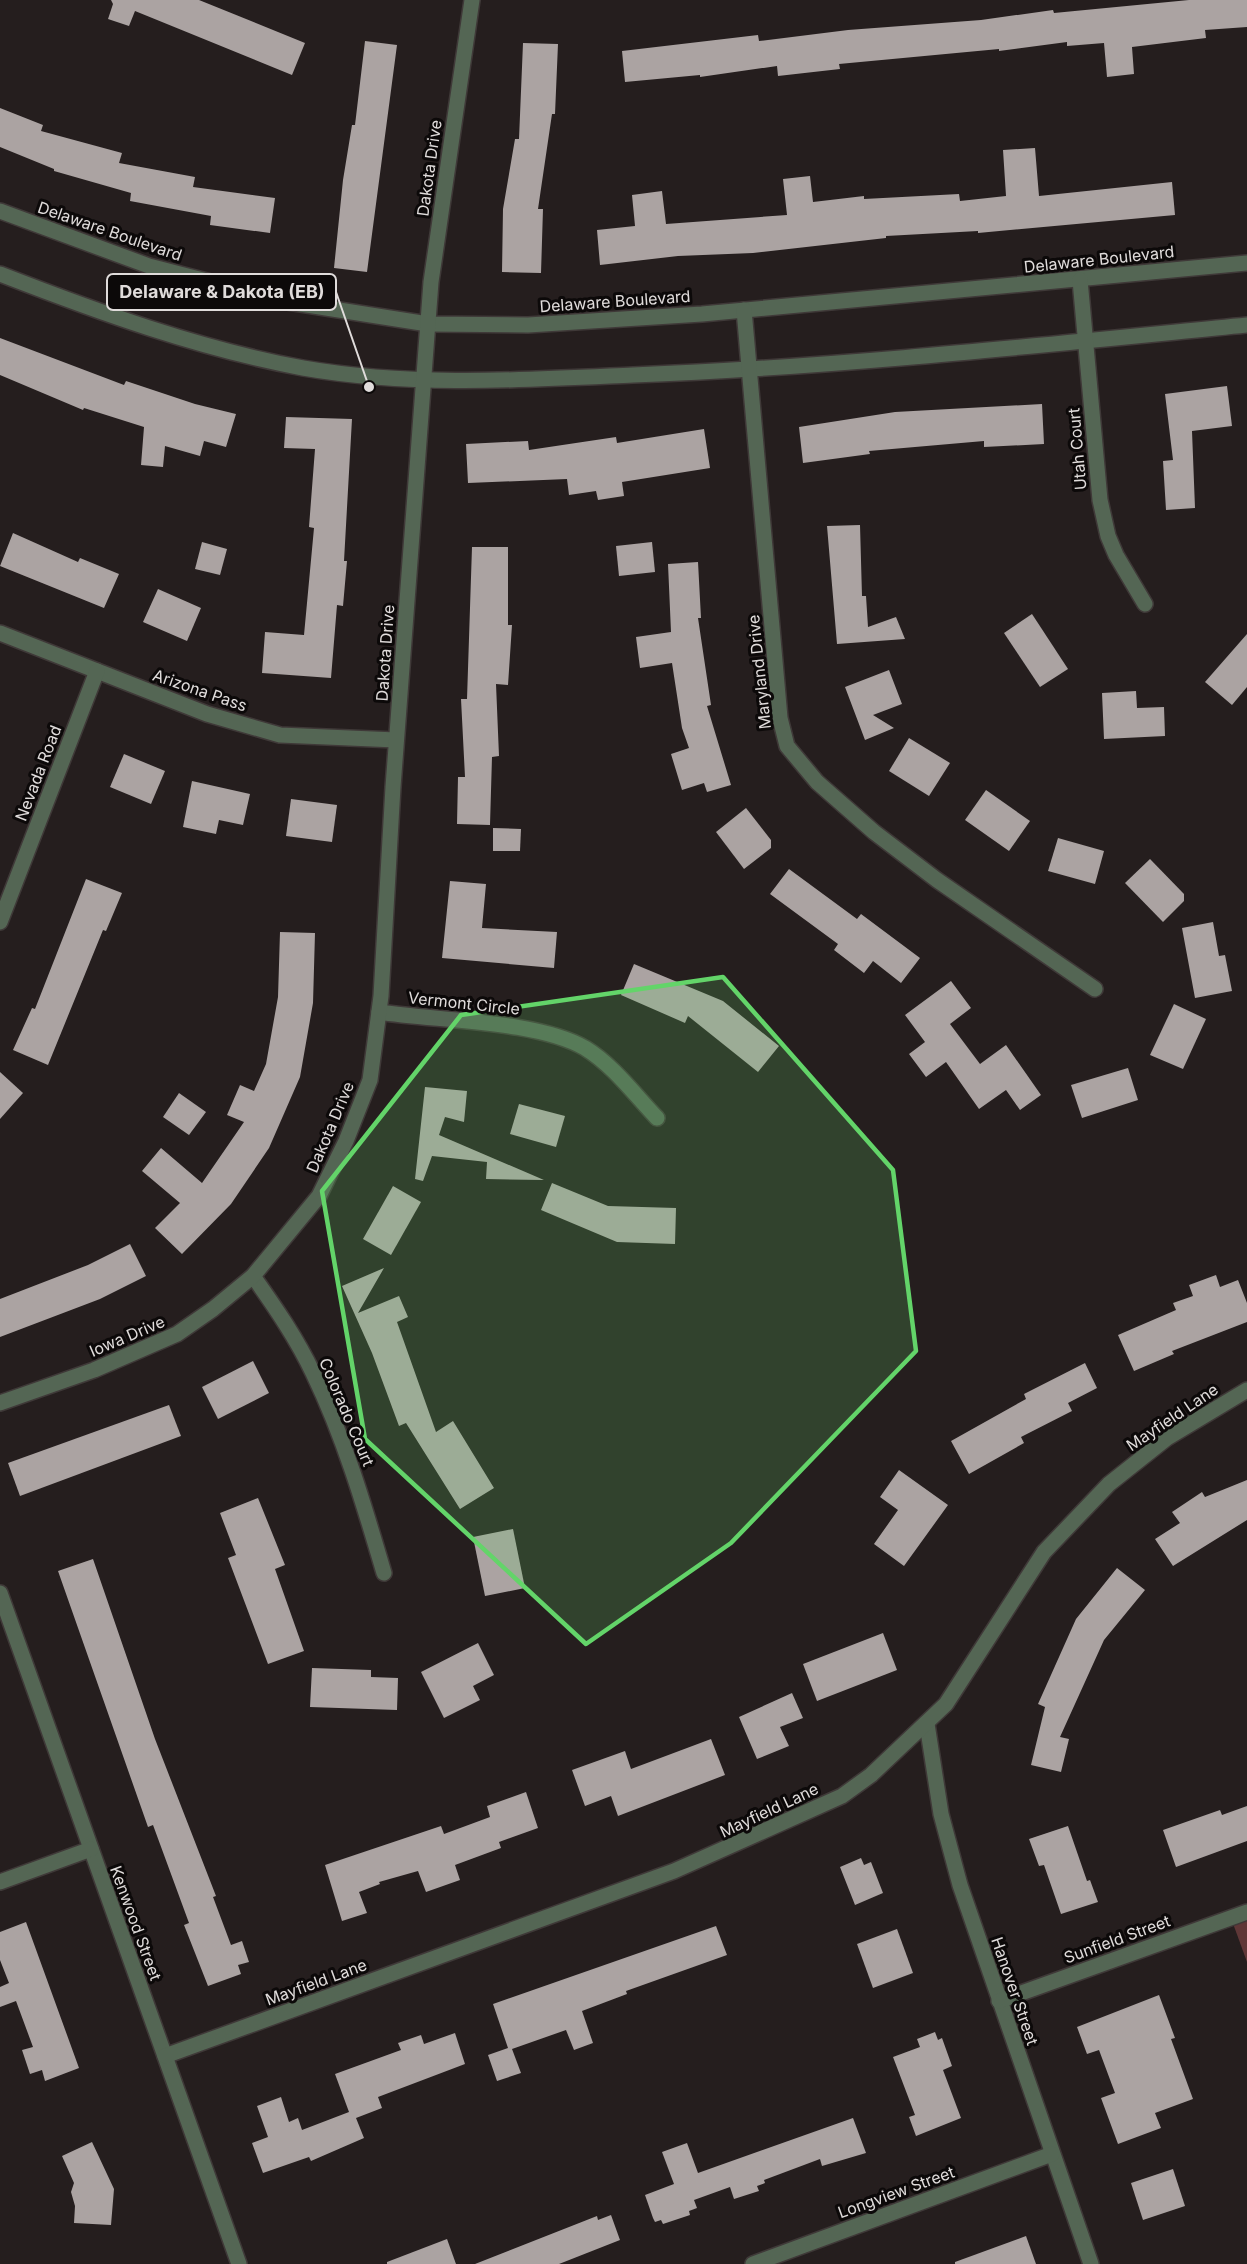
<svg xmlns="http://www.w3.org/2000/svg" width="1247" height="2264" viewBox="0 0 1247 2264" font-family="Inter,sans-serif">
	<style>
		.green { fill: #5f3737 }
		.building { fill: #aba3a2 }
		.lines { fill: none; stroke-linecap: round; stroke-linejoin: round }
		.street-casing { stroke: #3f3938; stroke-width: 18 }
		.street { stroke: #546654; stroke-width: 15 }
		.marked { fill: #63d469; fill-opacity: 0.2; stroke: #63d469; stroke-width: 4.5; stroke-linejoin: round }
		.labels { text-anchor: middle; stroke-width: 6; stroke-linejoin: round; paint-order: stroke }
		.street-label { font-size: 16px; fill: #e0dcdb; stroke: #0c0909 }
		.leader { fill: none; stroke: #e0dcdb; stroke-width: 2 }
		.callout-dot { fill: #e0dcdb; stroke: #0c0909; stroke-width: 2 }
		.callout { fill: #0c0909; stroke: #e0dcdb; stroke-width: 2 }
		.callout-label { font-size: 18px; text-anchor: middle; font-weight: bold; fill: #e0dcdb }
	</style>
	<rect width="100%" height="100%" fill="#251e1e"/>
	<path class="green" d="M1247 1912V1962L1231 1918Z"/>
	<g class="building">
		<path d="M111 0H199L305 43 292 75 135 11 129 26 108 19 113 4Z"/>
		<path d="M1189 0H1247V27L1205 30 1206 38 1132 47 1134 74 1107 77 1104 43 1067 46V42L999 51V49L839 64 840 69 778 76 777 66 700 77V75L625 82 622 51 758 35 759 41 848 30 981 20 1053 10 1054 13Z"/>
		<path d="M365 41 397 45 367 272 334 268 343 180 352 125H355Z"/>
		<path d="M523 43 558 44 555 114H552L538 209H543L541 273 502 272 503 209 515 139H519Z"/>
		<path d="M0 108 43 125 41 131 122 153 119 163 195 177 193 187 275 198 270 233 210 225 211 216 130 201 131 193 54 171V169L0 147Z"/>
		<path d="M1035 148 1039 196 1172 182 1175 215 978 233V231L886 236V238L753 253 678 256 600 265 597 230 635 226 632 195 662 191 666 224 787 215 783 179 810 176 813 202 864 196V199L959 194 960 201 1006 196 1003 150Z"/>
		<path d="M0 338 124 385 126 381 195 404 236 414 226 447 204 441 200 456 165 446 163 467 141 465 144 427 84 408 83 410 0 375Z"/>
		<path d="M1227 386 1232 426 1192 431 1195 508 1166 510 1163 461 1173 460 1165 394Z"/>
		<path d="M1042 404 1044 444 984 447V441L869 451 870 454 803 463 799 427 895 412Z"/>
		<path d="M286 417 352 419 344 561H347L343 606 337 605 331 678 262 673 265 632 304 635 314 528 309 527 315 449 284 448Z"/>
		<path d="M704 429 710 468 622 482 624 496 598 500 596 491 569 495 567 479 468 483 466 444 528 441 529 450 616 437 617 443Z"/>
		<path d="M860 525 862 596H866L868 627 896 617 905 639 837 644 827 526Z"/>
		<path d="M13 533 78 562 80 558 119 574 104 608 0 566Z"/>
		<path d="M202 542 227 549 220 575 195 569Z"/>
		<path d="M652 542 655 572 619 576 616 546Z"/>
		<path d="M472 547H508V625H512L508 685 496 684 499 756 492 757 490 825 457 824 458 777H465L461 699H467Z"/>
		<path d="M698 562 701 618H698L711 705 707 706 731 785 707 792 704 783 682 790 671 754 689 748 682 728 672 663 640 668 636 637 671 632 668 564Z"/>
		<path d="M158 589 201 608 187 641 143 622Z"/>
		<path d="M1032 614 1068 669 1040 687 1004 633Z"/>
		<path d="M1247 634V687L1232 705 1205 682Z"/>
		<path d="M889 670 902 704 873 715 894 728 865 740 845 687Z"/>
		<path d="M1136 691 1137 708 1164 707 1165 736 1104 739 1102 693Z"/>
		<path d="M909 738 950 763 929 796 889 771Z"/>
		<path d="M124 754 165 771 151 804 110 787Z"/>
		<path d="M192 781 250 794 243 825 219 820 216 834 183 827Z"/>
		<path d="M986 790 1030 821 1009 851 965 820Z"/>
		<path d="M291 799 337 805 332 842 286 836Z"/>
		<path d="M746 808 771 840V848L744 869 716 832Z"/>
		<path d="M493 828 521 829 520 851H493Z"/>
		<path d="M1058 838 1104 851 1095 884 1048 871Z"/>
		<path d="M1150 859 1184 894V901L1163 922 1125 883Z"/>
		<path d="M789 869 857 919 861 914 920 958 901 983 873 961 864 973 834 950 838 944 770 894Z"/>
		<path d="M86 879 122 893 106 931 103 930 48 1065 13 1050 32 1008 35 1009Z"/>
		<path d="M450 881 486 884 482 928 557 932 554 968 442 958Z"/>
		<path d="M1213 922 1219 956 1225 955 1232 991 1195 998 1182 928Z"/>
		<path d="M280 932 315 933 313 1003 300 1077 269 1148 231 1204 182 1254 155 1228 180 1203 142 1171 161 1148 202 1183 244 1122 227 1115 240 1085 254 1091 266 1064 278 997Z"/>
		<path d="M634 964 723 1001 779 1046 758 1072 688 1016 685 1023 621 995Z"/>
		<path d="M951 981 971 1008 950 1024 980 1064 1006 1045 1041 1095 1020 1110 1006 1090 979 1109 946 1062 926 1077 909 1054 925 1042 905 1015Z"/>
		<path d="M1174 1004 1206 1019 1183 1069 1150 1055Z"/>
		<path d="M1128 1068 1138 1100 1082 1118 1071 1085Z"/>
		<path d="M0 1072 23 1093 0 1119Z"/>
		<path d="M425 1087 467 1091 464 1122 445 1117 439 1135 544 1180 486 1179 487 1162 432 1156 423 1181 415 1179Z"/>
		<path d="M179 1093 206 1112 189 1135 163 1117Z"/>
		<path d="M519 1104 565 1116 556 1147 510 1134Z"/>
		<path d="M552 1183 608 1206 676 1208 675 1244 617 1242 541 1210Z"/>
		<path d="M393 1186 421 1202 391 1255 363 1239Z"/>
		<path d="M130 1244 146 1276 100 1299 0 1337V1299L88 1265Z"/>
		<path d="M384 1268 358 1313 399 1296 408 1317 397 1322 436 1432 453 1421 494 1488 460 1509 406 1423 399 1426 372 1353 342 1286Z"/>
		<path d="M1216 1275 1220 1287 1238 1280 1247 1303V1322L1172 1351 1174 1354 1134 1371 1118 1335 1176 1310 1173 1303 1193 1296 1189 1285Z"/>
		<path d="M253 1361 269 1393 218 1419 202 1387Z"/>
		<path d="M1085 1363 1097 1388 1068 1403 1072 1411 1021 1437 1024 1443 969 1474 951 1441 1026 1399 1024 1394Z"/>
		<path d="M169 1405 181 1436 20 1496 8 1463Z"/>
		<path d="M899 1470 948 1505 904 1566 874 1544 898 1510 880 1497Z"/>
		<path d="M1247 1480V1520L1173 1566 1155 1539 1180 1523 1172 1512 1202 1492 1205 1497Z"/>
		<path d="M258 1498 285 1565 275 1569 304 1651 268 1664 228 1558 236 1555 220 1513Z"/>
		<path d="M513 1529 525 1588 485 1596 473 1537Z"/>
		<path d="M93 1559 155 1739 216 1896 213 1897 231 1945 242 1941 249 1962 238 1965 241 1974 208 1986 184 1925 189 1923 153 1825 148 1827 58 1571Z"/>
		<path d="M1117 1568 1145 1590 1104 1640 1060 1737 1069 1739 1061 1772 1031 1765 1045 1707 1038 1704 1076 1619Z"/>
		<path d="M883 1633 897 1670 817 1701 803 1664Z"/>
		<path d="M478 1643 494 1675 473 1686 480 1700 444 1718 421 1672Z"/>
		<path d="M312 1668 371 1670V1677L398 1678 397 1710 310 1707Z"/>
		<path d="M792 1693 803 1718 780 1727 789 1746 757 1759 739 1717Z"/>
		<path d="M711 1739 725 1775 618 1816 611 1796 585 1806 572 1770 625 1751 631 1769Z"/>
		<path d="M526 1792 538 1828 499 1842 501 1848 455 1865 460 1880 426 1892 418 1871 379 1882 380 1884 359 1892 367 1913 342 1921 325 1865 441 1826 444 1834 490 1817 487 1806Z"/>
		<path d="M1247 1806V1841L1176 1867 1163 1830 1220 1810 1222 1815Z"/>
		<path d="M1068 1826 1087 1881 1090 1880 1098 1902 1061 1914 1044 1865 1039 1866 1029 1839Z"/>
		<path d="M861 1858 864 1865 871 1862 883 1893 855 1905 840 1867Z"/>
		<path d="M26 1922 79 2068 45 2081 42 2070 30 2074 22 2050 33 2047 16 2001 0 2007V1987L9 1983 0 1960V1932Z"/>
		<path d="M716 1926 727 1955 626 1991 627 1994 582 2011 593 2043 574 2050 566 2030 512 2049 521 2073 497 2081 488 2055 508 2048 493 2004Z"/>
		<path d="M897 1929 913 1973 873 1988 857 1944Z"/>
		<path d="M1159 1995 1175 2038 1171 2039 1193 2099 1155 2113 1161 2128 1118 2144 1101 2098 1115 2093 1099 2050 1087 2054 1077 2027Z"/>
		<path d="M935 2032 938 2040 942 2038 952 2066 943 2070 961 2118 916 2136 909 2117 915 2115 893 2057 920 2047 917 2039Z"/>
		<path d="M455 2033 465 2064 378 2097 382 2108 356 2118 364 2138 311 2161 309 2157 263 2173 252 2143 268 2137 257 2106 281 2097 289 2122 298 2118 302 2130 349 2112 335 2074 401 2050 398 2043 421 2035 424 2044Z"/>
		<path d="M853 2118 866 2153 822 2166 820 2159 764 2180 765 2183 757 2186 759 2191 734 2199 730 2187 694 2200 697 2208 689 2211 690 2215 663 2224 661 2220 655 2222 653 2218 645 2195 674 2184 662 2152 687 2143 698 2173Z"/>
		<path d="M92 2142 114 2189 111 2225 74 2223 75 2206 71 2192 74 2183 62 2156Z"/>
		<path d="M1173 2169 1185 2206 1143 2220 1131 2183Z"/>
		<path d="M611 2215 620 2240 559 2264H475L597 2216 598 2220Z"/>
		<path d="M1026 2236 1036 2264H955V2262Z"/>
		<path d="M447 2239 456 2264H387V2262Z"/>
	</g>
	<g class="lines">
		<defs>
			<g id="street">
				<path d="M0 211 149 266 288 302 428 324 528 325 702 314 1247 263"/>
				<path d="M0 274C98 312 200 349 303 368 412 387 523 380 633 375 838 367 1043 345 1247 325"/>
				<path d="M1080 280 1100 500 1108 536 1116 555 1145 604"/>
				<path d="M744 310 780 718 787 746 817 782 874 832 937 880 1095 989"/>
				<path d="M0 633 207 714 280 735 396 740"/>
				<path d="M0 922 97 671"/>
				<path d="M379 1012C437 1021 536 1020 585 1048 613 1065 635 1095 657 1118"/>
				<path d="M253 1276C275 1307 297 1339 313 1373 344 1437 364 1505 384 1573"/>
				<path d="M0 1403 94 1370 177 1334 213 1309 253 1276 319 1196 346 1141 370 1080 381 996 393 787 431 282 472 0"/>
				<path d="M0 1593 239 2264"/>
				<path d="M927 1724 941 1814 960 1885 1091 2264"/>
				<path d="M0 1882 91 1849"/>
				<path d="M999 2001 1247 1912"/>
				<path d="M165 2056 674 1871 842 1796 871 1775 946 1704 1044 1552 1109 1484 1167 1438 1247 1390"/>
				<path d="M753 2264 1052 2154"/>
			</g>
		</defs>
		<use href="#street" class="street-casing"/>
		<use href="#street" class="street"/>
	</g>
	<path class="marked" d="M723 977 893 1170 916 1351 731 1543 586 1644 365 1439 322 1191 461 1015Z"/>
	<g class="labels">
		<g class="street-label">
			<text transform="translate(429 168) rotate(-82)" y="6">Dakota Drive</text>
			<text transform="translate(110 231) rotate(19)" y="6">Delaware Boulevard</text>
			<text transform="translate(1099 259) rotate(-6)" y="6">Delaware Boulevard</text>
			<text transform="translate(615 301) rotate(-4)" y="6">Delaware Boulevard</text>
			<text transform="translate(1077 449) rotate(-95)" y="6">Utah Court</text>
			<text transform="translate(385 653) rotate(-86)" y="6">Dakota Drive</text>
			<text transform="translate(759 672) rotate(-96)" y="6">Maryland Drive</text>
			<text transform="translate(200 690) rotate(19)" y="6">Arizona Pass</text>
			<text transform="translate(38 773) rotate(-69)" y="6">Nevada Road</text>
			<text transform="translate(464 1003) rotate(6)" y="6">Vermont Circle</text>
			<text transform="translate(330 1127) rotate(-67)" y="6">Dakota Drive</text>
			<text transform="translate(127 1336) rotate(-23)" y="6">Iowa Drive</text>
			<text transform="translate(347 1412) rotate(67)" y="6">Colorado Court</text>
			<text transform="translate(1172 1417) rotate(-34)" y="6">Mayfield Lane</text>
			<text transform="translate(769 1810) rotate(-25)" y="6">Mayfield Lane</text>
			<text transform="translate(136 1923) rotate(70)" y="6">Kenwood Street</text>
			<text transform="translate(1117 1939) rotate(-20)" y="6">Sunfield Street</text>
			<text transform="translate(316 1982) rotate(-20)" y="6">Mayfield Lane</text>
			<text transform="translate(1015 1991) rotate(71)" y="6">Hanover Street</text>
			<text transform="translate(896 2192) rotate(-20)" y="6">Longview Street</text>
		</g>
	</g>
	<path class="leader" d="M369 387L336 292"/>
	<circle class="callout-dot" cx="369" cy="387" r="6"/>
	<rect class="callout" x="107" y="274" width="229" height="36" rx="6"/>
	<g class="callout-label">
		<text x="222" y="298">Delaware &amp; Dakota (EB)</text>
	</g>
</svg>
